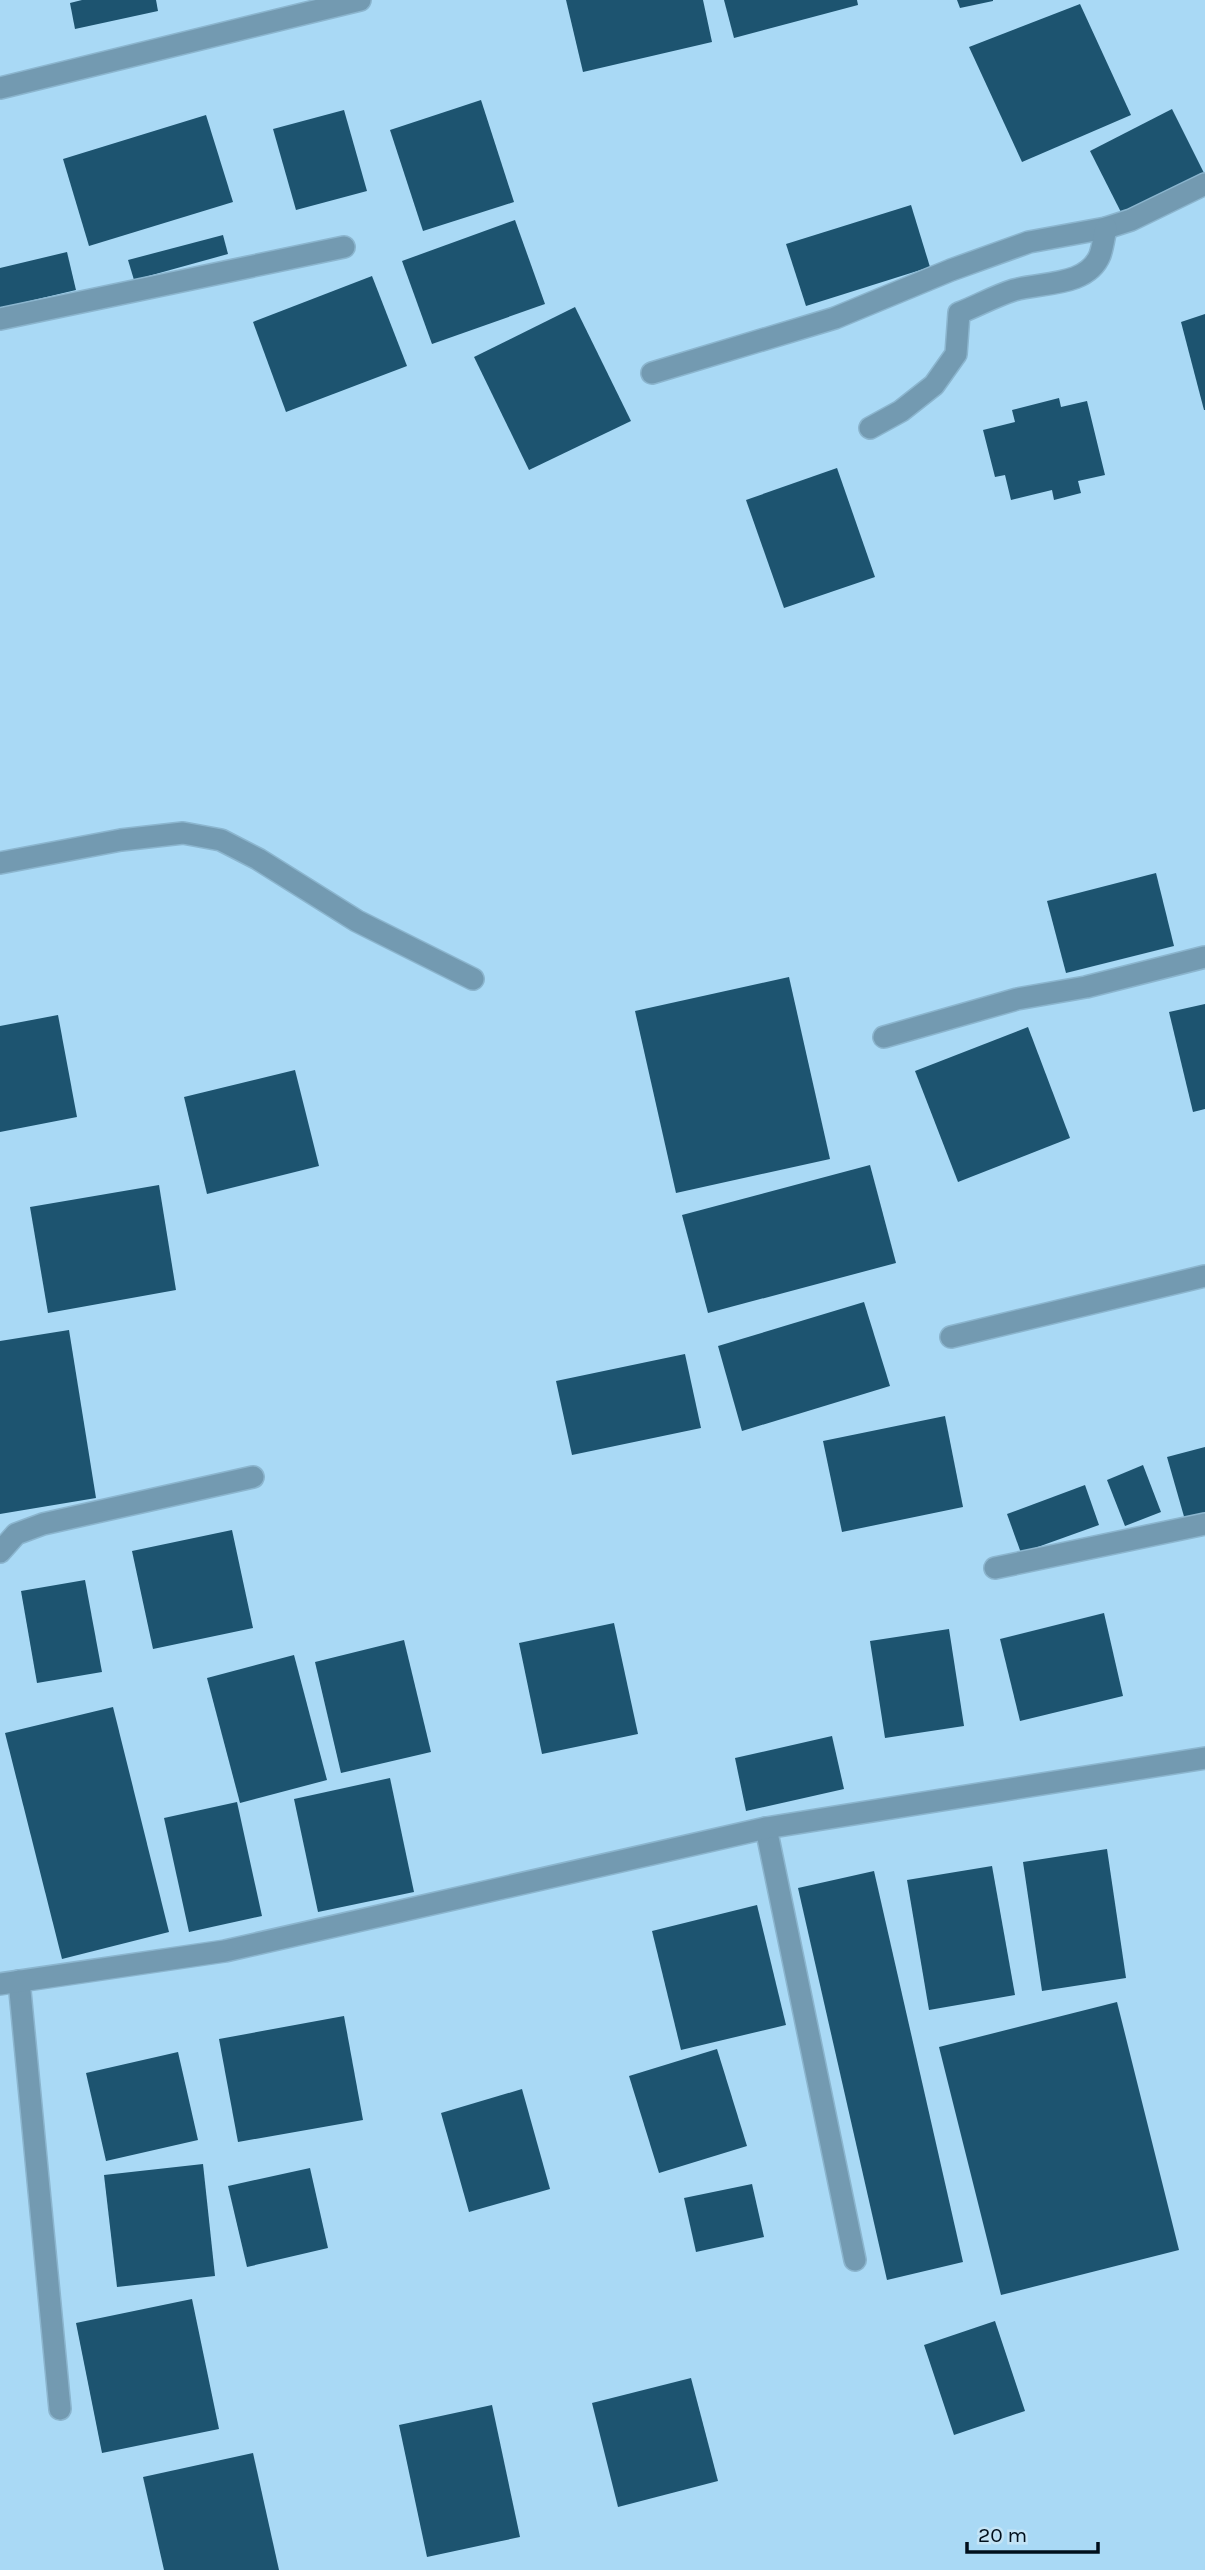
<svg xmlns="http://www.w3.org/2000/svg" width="1205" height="2570" viewBox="0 0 1205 2570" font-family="Karla,sans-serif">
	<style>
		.building { fill: #1d5470 }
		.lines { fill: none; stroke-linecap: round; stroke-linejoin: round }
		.minor-casing { stroke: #8bb5ce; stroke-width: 24 }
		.minor { stroke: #739ab1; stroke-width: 21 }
	</style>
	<rect width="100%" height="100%" fill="#a9d9f5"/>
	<g class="building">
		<path d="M82 0H156L158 11 75 29 70 3Z"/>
		<path d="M566 0H703L712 42 583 72Z"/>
		<path d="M724 0H857L858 5 734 38Z"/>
		<path d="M957 0H993V1L960 8Z"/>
		<path d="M1080 4 1131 115 1022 162 969 47Z"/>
		<path d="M481 100 514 202 423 231 390 130Z"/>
		<path d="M1172 109 1205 175 1129 228 1090 151Z"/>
		<path d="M344 110 367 191 296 210 273 129Z"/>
		<path d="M206 115 233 202 89 246 63 159Z"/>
		<path d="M911 205 930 267 806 306 786 244Z"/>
		<path d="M515 220 545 304 432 344 402 261Z"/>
		<path d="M223 235 228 254 134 280 128 260Z"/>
		<path d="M67 252 76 290 0 308V268Z"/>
		<path d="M372 276 407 366 286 412 253 322Z"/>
		<path d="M575 307 631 421 529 470 474 357Z"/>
		<path d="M1205 314V410H1204L1181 322Z"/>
		<path d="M1059 398 1061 407 1087 401 1105 475 1078 481 1081 493 1054 500 1052 490 1011 500 1005 475 995 477 983 430 1015 422 1012 410Z"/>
		<path d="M837 468 875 577 784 608 746 500Z"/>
		<path d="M1156 873 1174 946 1066 973 1047 901Z"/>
		<path d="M789 977 830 1159 676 1193 635 1011Z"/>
		<path d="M1205 1004V1109L1193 1112 1169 1012Z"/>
		<path d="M58 1015 77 1117 0 1132V1026Z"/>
		<path d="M1028 1027 1070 1138 958 1182 915 1071Z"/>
		<path d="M295 1070 319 1166 207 1194 184 1097Z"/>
		<path d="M870 1165 896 1263 708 1313 682 1215Z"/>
		<path d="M159 1185 176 1290 48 1313 30 1207Z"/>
		<path d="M864 1302 890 1386 742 1431 718 1346Z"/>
		<path d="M69 1330 96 1498 0 1514V1341Z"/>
		<path d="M685 1354 701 1428 572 1455 556 1381Z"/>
		<path d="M945 1416 963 1507 842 1532 823 1441Z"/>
		<path d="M1205 1447V1514L1185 1520 1167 1457Z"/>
		<path d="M1143 1465 1161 1512 1125 1526 1107 1480Z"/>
		<path d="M1085 1485 1099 1525 1021 1553 1007 1514Z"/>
		<path d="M232 1530 253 1628 153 1649 132 1551Z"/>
		<path d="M85 1580 102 1672 37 1683 21 1591Z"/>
		<path d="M1104 1613 1123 1696 1020 1721 1000 1639Z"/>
		<path d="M614 1623 638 1734 542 1754 519 1643Z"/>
		<path d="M949 1629 964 1726 885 1738 870 1641Z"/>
		<path d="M404 1640 431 1752 341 1773 315 1662Z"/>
		<path d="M294 1655 327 1780 240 1803 207 1678Z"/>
		<path d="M113 1707 169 1932 62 1959 5 1733Z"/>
		<path d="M832 1736 844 1789 746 1811 735 1758Z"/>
		<path d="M390 1778 414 1892 318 1912 294 1799Z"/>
		<path d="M237 1802 262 1916 189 1932 164 1818Z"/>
		<path d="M1107 1849 1126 1978 1042 1991 1023 1862Z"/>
		<path d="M992 1866 1015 1995 929 2010 907 1880Z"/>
		<path d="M874 1871 963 2262 887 2280 798 1888Z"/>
		<path d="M757 1905 786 2025 681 2050 652 1931Z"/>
		<path d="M1117 2002 1179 2250 1001 2295 939 2047Z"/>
		<path d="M344 2016 363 2120 238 2142 219 2039Z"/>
		<path d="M717 2049 747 2146 659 2173 629 2076Z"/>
		<path d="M178 2052 198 2140 106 2161 86 2073Z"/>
		<path d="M522 2089 550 2189 469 2212 441 2113Z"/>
		<path d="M203 2164 215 2276 117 2287 104 2175Z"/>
		<path d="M310 2168 328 2248 247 2267 228 2186Z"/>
		<path d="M752 2184 764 2237 696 2252 684 2198Z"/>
		<path d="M192 2299 219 2429 102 2453 76 2323Z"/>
		<path d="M995 2321 1025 2411 954 2435 924 2345Z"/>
		<path d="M691 2378 718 2481 618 2507 592 2403Z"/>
		<path d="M492 2405 520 2537 427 2557 399 2425Z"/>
		<path d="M253 2453 279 2570H164L143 2477Z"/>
	</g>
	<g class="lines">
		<defs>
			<g id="minor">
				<path d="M0 88 360 0"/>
				<path d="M0 319 344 247"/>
				<path d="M652 373 835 318 951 270 1029 242 1106 228 1131 220 1205 184"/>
				<path d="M870 428 901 411 934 385 956 354 959 313C977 306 995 296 1014 290 1041 282 1087 287 1100 255 1103 246 1104 237 1106 228"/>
				<path d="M0 863 121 840 183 833 221 840 258 859 357 921 473 979"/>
				<path d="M884 1037 1017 999 1086 987 1205 957"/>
				<path d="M951 1337 1205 1276"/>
				<path d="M0 1552 16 1534 43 1524 253 1477"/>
				<path d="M995 1568 1205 1524"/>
				<path d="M766 1828 855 2260"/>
				<path d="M19 1981 60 2409"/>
				<path d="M0 1984 225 1951 766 1828 1205 1758"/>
			</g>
		</defs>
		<use href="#minor" class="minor-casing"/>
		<use href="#minor" class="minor"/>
	</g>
	<path d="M967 2542v10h131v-10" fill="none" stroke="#000f1c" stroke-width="3.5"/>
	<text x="978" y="2542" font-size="21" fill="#000f1c" stroke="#c4e4f6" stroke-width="5" paint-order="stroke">20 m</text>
</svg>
